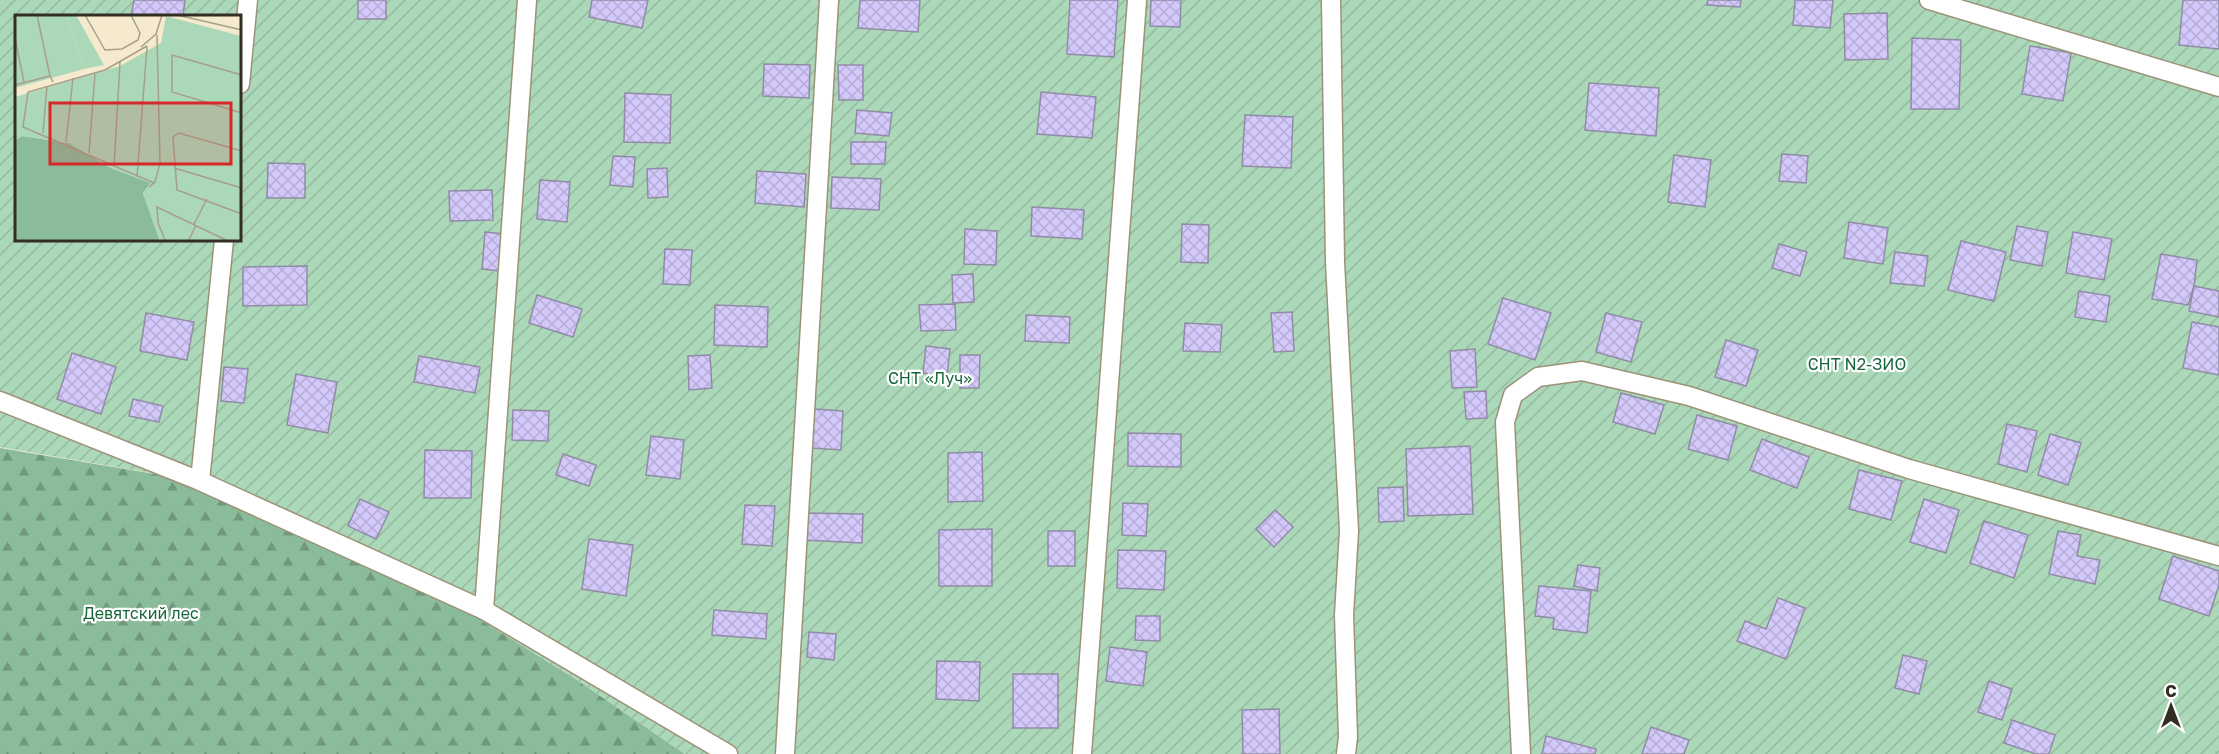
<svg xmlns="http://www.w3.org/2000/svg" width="2219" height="754" viewBox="0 0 2219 754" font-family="'Golos Text',sans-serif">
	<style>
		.forest { fill: url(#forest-firs) }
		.garden { fill: url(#garden-furrows); fill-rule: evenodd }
		.building { fill: url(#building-cross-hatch); stroke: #918ca6; stroke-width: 1.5 }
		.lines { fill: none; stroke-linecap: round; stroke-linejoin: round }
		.lane-casing { stroke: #9c9278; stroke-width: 21 }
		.lane { stroke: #fff; stroke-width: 18 }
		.labels { text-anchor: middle; stroke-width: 4.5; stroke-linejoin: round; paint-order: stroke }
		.park-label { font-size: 16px; fill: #17653b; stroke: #fff }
		.inset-road { fill: none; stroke: #a79f8a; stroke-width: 1.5 }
		.view { fill: #d62828; fill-opacity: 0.15; stroke: #d62828; stroke-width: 3 }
		.inset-edge { fill: none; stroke: #322e23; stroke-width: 3 }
	</style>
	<defs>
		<pattern id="forest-firs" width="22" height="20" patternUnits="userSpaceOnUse" patternTransform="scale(1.5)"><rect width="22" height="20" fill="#8abb9a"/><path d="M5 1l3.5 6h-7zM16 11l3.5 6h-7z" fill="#71987d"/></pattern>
		<pattern id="garden-furrows" width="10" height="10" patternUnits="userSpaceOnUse" patternTransform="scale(1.5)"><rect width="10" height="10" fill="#abd8b9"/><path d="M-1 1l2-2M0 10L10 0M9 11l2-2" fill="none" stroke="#94ba9f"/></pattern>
		<pattern id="building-cross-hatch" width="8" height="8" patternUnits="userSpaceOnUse" patternTransform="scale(1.5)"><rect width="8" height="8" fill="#d3c8fa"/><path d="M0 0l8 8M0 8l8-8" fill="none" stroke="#b6acd6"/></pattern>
	</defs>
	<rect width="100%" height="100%" fill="#f5eace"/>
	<path class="forest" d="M0 448 238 488 468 612 577 680 685 754H0Z"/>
	<path class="garden" d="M0 0H2219V754H685L577 680 468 612 238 488 0 447ZM16 16H240V240H16Z"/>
	<g class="building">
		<path d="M134 0H185L183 16H131Z"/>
		<rect x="358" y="0" width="28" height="19"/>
		<path d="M592 0H648L642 28 589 17Z"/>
		<path d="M860 0H920L918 32 858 28Z"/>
		<path d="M1070 0H1118L1114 57 1067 54Z"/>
		<path d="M1151 0H1181L1180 27 1150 26Z"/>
		<path d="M1708 0H1741L1740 7 1707 5Z"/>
		<path d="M1795 0H1833L1830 28 1793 25Z"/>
		<path d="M2183 0H2219V49L2179 45Z"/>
		<path d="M1887 13 1888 59 1845 60 1844 14Z"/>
		<path d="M1912 38 1961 40 1959 109H1911Z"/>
		<path d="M2030 46 2071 53 2063 101 2022 94Z"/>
		<path d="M764 64 810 65 809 98 763 96Z"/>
		<path d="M838 65H863V100H839Z"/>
		<path d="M1589 83 1659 88 1656 136 1585 130Z"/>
		<path d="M1041 92 1096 97 1092 138 1037 134Z"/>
		<path d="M625 93 671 95 670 143 624 142Z"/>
		<path d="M857 110 892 113 889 136 855 133Z"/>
		<path d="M1245 115 1293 117 1291 168 1242 166Z"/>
		<path d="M851 142H886L885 164H851Z"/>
		<path d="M1782 154 1808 156 1806 183 1779 181Z"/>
		<path d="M1674 155 1711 160 1705 207 1668 202Z"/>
		<path d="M613 156 635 157 633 187 610 185Z"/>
		<path d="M268 163 305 164V198H267Z"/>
		<path d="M667 168 668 197 648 198 647 169Z"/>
		<path d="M757 171 806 174 804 207 755 203Z"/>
		<path d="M832 177 881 179 879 210 831 208Z"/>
		<path d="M540 180 570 182 567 222 537 219Z"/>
		<path d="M492 190 493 220 450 221 449 191Z"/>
		<path d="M1032 207 1084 210 1082 239 1031 236Z"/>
		<path d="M1849 222 1888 228 1883 264 1844 258Z"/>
		<path d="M1182 224 1209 225 1208 263 1181 262Z"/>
		<path d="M2017 226 2048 232 2042 266 2010 260Z"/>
		<path d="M965 229 997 231 996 265 964 264Z"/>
		<path d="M485 232 504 234 501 271 482 269Z"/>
		<path d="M2073 232 2112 239 2104 280 2066 273Z"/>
		<path d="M1961 241 2006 252 1994 301 1948 290Z"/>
		<path d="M1779 244 1807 252 1800 276 1772 268Z"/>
		<path d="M665 249 692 250 690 285 663 284Z"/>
		<path d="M1895 252 1928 256 1924 286 1890 283Z"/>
		<path d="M2161 254 2197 260 2194 286 2188 305 2152 299Z"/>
		<path d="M307 266V305L243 306V267Z"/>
		<path d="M973 274 974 302 953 303 952 275Z"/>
		<path d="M2194 286 2219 291V317L2189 311Z"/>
		<path d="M2079 291 2110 296 2106 322 2075 317Z"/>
		<path d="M537 295 582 309 573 337 529 323Z"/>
		<path d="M1503 298 1551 313 1535 360 1488 344Z"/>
		<path d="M955 304 956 330 921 331 919 305Z"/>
		<path d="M715 305 768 307 767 347 714 345Z"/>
		<path d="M1292 312 1294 351 1274 352 1271 313Z"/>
		<path d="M146 313 194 322 187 360 140 351Z"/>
		<path d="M1606 313 1642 322 1631 362 1596 352Z"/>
		<path d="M1026 315 1070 317 1069 343 1025 341Z"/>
		<path d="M2192 322 2219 327V375L2183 368Z"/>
		<path d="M1185 323 1222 325 1220 352 1183 351Z"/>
		<path d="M1726 340 1758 350 1746 386 1715 377Z"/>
		<path d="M926 346 950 349 947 376 923 373Z"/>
		<path d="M1475 349 1477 387 1452 388 1450 351Z"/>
		<path d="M72 353 116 367 101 414 57 399Z"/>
		<path d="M710 355 712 388 689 390 688 356Z"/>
		<path d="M960 355H980L979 388H960Z"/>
		<path d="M419 356 480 367 475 393 414 382Z"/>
		<path d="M224 367 248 369 244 403 221 401Z"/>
		<path d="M296 374 337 382 328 433 287 425Z"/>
		<path d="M1486 391 1487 418 1466 419 1464 392Z"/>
		<path d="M1621 393 1664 405 1655 434 1613 422Z"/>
		<path d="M133 399 163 406 159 422 129 416Z"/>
		<path d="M814 409 843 411 841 450 812 448Z"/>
		<path d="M513 410 549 411 548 441 512 440Z"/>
		<path d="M1697 415 1737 426 1728 460 1688 449Z"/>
		<path d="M2007 424 2037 431 2027 472 1998 464Z"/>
		<path d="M1128 433 1181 434V467L1128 466Z"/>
		<path d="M2050 434 2081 443 2068 485 2038 475Z"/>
		<path d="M651 436 684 440 680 479 646 475Z"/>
		<path d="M1762 439 1809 457 1797 488 1750 470Z"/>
		<path d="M1470 446 1473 514 1408 516 1406 449Z"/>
		<path d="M425 450 472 451 471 498H424Z"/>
		<path d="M982 452 983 501 948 502V453Z"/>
		<path d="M563 454 596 465 589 486 556 475Z"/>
		<path d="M1859 470 1902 481 1891 520 1849 509Z"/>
		<path d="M1403 487 1404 521 1379 522 1378 488Z"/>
		<path d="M360 499 389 512 376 539 348 526Z"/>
		<path d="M1924 499 1959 510 1946 553 1910 542Z"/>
		<path d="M1123 503 1148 504 1146 536 1122 535Z"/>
		<path d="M745 505 775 506 772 546 742 544Z"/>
		<path d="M1275 510 1293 527 1274 547 1256 529Z"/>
		<path d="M805 513 863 514 862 543 804 540Z"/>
		<path d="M1984 521 2028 535 2014 578 1970 563Z"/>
		<path d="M992 529V586H939V530Z"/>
		<rect x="1048" y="531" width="27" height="35"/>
		<path d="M2058 531 2081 535 2077 556 2100 560 2095 584 2049 574Z"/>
		<path d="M589 539 633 545 626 596 582 589Z"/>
		<path d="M1118 550 1166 551 1164 590 1117 588Z"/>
		<path d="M2173 556 2219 571V585L2209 616 2159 599Z"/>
		<path d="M1578 565 1600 568 1597 591 1574 586Z"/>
		<path d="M1539 586 1591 591 1587 633 1553 629 1554 618 1535 616Z"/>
		<path d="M1778 598 1805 608 1786 659 1737 641 1745 621 1766 629Z"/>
		<path d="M714 610 767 614 766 639 712 635Z"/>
		<path d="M1136 616H1160V641L1135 640Z"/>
		<path d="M809 632 836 634 834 660 807 657Z"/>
		<path d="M1110 647 1147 652 1143 686 1106 681Z"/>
		<path d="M1903 655 1927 661 1919 694 1895 688Z"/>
		<path d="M937 661 980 662 979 701 936 699Z"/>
		<rect x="1013" y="674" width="45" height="54"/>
		<path d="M1989 681 2012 689 2002 720 1978 712Z"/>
		<path d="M1279 709 1280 754H1243L1242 710Z"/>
		<path d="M2012 720 2055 735 2049 754H2036L2004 743Z"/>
		<path d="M1651 727 1689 740 1684 754H1642Z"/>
		<path d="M1546 736 1596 749 1595 754H1542Z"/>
	</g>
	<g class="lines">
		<defs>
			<g id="lane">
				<path d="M1331 0 1335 262 1349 531 1344 615 1348 737 1346 754"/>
				<path d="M1929 0 2219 87"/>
				<path d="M240 84 248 0"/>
				<path d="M0 401 200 481 484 610 728 754"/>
				<path d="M200 481 224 240"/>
				<path d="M484 610 527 0"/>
				<path d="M785 754 829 0"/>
				<path d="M1082 754 1137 0"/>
				<path d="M1521 754 1505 422 1513 395 1538 377 1582 371 1689 396 1909 469 2219 556"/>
			</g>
		</defs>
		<use href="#lane" class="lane-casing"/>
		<use href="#lane" class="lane"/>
	</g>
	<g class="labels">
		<g class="park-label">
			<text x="1857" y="370">СНТ N2-ЗИО</text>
			<text x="930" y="384">СНТ «Луч»</text>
			<text x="141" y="619">Девятский лес</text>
		</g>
	</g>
	<g transform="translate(15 15)">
		<rect width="226" height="226" fill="#f5eace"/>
		<path d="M51 0H61L89 50 69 54Z" fill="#abd8b9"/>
		<path d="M7 121 54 128 96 153 136 168 128 178 145 226H0V125Z" fill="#8abb9a"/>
		<path d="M0 0H51L69 54 0 73ZM151 1 226 21V226H145L128 178 135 168 96 153 54 128 7 121 0 125V82L105 51 146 28Z" fill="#abd8b9"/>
		<path class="inset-road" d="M22 0 35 61M70 0 90 35 107 34 123 25 125 18 116 0M162 0 227 15M0 23 9 67M132 31 90 55 13 77 8 112 139 168M126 32 141 19 147 0M227 60 157 40V77L227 98M0 70 35 61 38 67M28 118 32 71M51 127 58 63M227 136 164 118 158 122 162 175 227 199M74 138 80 59M99 152 105 47M159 153 227 173M122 162 132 32M134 172 140 167 145 148 142 20M179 209 192 184M151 227 143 208 142 192 215 227M173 227 181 210"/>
		<path class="view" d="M35 88H216V149H35Z"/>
		<rect width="226" height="226" class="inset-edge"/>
	</g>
	<g transform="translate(2171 706)" stroke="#ffffff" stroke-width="4.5" paint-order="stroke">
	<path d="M0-4.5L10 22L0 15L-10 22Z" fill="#322e23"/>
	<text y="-9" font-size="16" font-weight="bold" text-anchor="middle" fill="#322e23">С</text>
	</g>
</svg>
